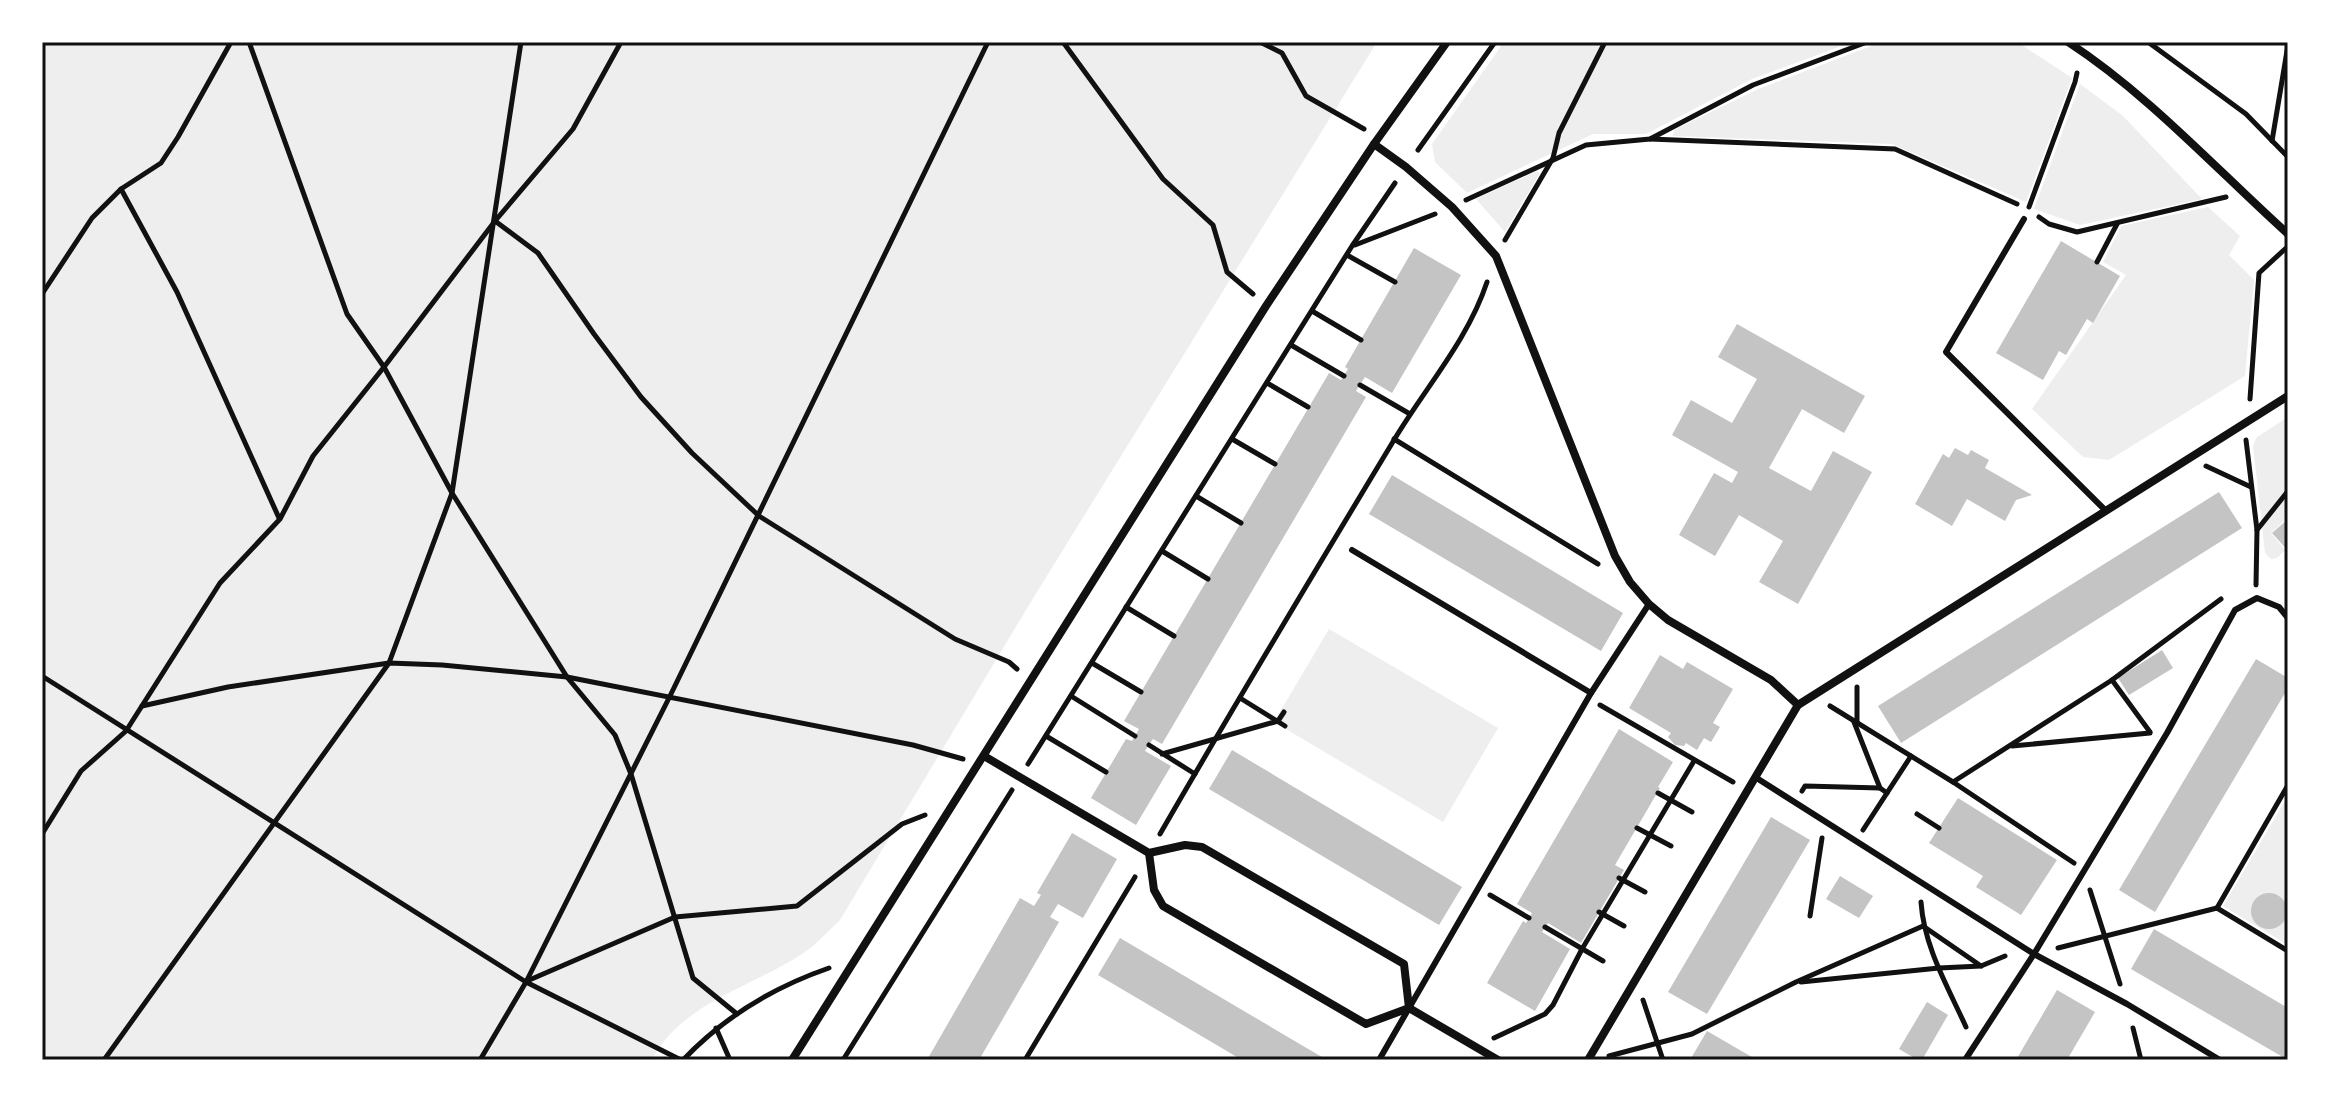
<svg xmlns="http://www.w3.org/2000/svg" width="2330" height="1102" viewBox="0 0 2330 1102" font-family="Lato,sans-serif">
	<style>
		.green { fill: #eee }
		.building { fill: #c4c4c4 }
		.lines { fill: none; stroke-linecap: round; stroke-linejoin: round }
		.path { stroke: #111; stroke-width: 5 }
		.service { stroke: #111; stroke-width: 6 }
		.minor { stroke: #111; stroke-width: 8 }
		.neatline { fill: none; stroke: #111; stroke-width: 3 }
	</style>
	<rect width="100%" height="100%" fill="#fff"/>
	<g class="green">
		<path d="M42 42H1377L1032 600 840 920C828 931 816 945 802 954 752 987 681 1003 652 1060H42Z"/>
		<path d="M1504 42H1852L1752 79 1646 134H1593L1467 193 1435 162 1432 144Z"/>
		<path d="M1882 42H2017L2072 78 2026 202 1892 144 1673 136 1674 130 1758 89Z"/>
		<path d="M2080 84 2123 116 2202 199 2080 225 2034 209Z"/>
		<path d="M1537 171 1540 173 1505 232 1476 199Z"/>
		<path d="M2208 207 2240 236 2229 255 2254 280 2245 376 2109 460 2083 457 2032 409 2126 275 2103 262 2121 226Z"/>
		<path d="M2288 417V517L2271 533 2285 550 2277 558 2271 559 2265 553 2253 446 2257 437Z"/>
		<path d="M1329 629 1498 728 1443 822 1274 722Z"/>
		<path d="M2288 796V945L2223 906Z"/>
	</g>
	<g class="building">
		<path d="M2061 241 2120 276 2093 323 2087 319 2066 355 2059 351 2043 380 1996 353Z"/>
		<path d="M1414 248 1461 275 1392 393 1365 377 1356 391 1366 397 1162 744 1153 739 1145 751 1171 766 1136 825 1091 798 1126 739 1132 741 1139 729 1124 721 1329 373 1341 380 1348 369 1345 367Z"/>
		<path d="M1737 324 1865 396 1844 433 1802 409 1769 468 1811 491 1833 451 1872 472 1798 604 1759 582 1783 541 1739 515 1715 556 1679 535 1714 473 1732 483 1738 472 1672 435 1691 400 1732 423 1757 379 1718 357Z"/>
		<path d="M1955 448 1968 455 1971 450 1989 460 1985 468 2032 495 2016 500 2005 521 1967 499 1952 526 1915 504 1943 454 1949 458Z"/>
		<path d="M1392 475 1623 613 1601 651 1369 514Z"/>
		<path d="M2219 492 2242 528 1901 743 1878 706Z"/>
		<path d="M2288 519V551L2272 533Z"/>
		<path d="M2162 650 2173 668 2129 695 2118 678Z"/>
		<path d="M1660 655 1683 669 1687 662 1733 689 1713 723 1720 727 1711 742 1704 738 1697 750 1686 743 1684 746 1675 745 1668 737 1671 733 1629 708Z"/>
		<path d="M2256 659 2288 678V688L2155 912 2119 890Z"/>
		<path d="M1619 729 1673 762 1658 787 1660 788 1615 865 1624 870 1581 943 1548 923 1542 932 1570 949 1535 1011 1487 983 1523 921 1526 923 1532 913 1517 904Z"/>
		<path d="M1232 750 1462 887 1439 925 1209 789Z"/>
		<path d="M1958 798 2057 860 2021 915 1976 887 1983 876 1929 843Z"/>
		<path d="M1771 817 1810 840 1707 1014 1668 992Z"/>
		<path d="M1072 833 1117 859 1083 918 1058 904 1050 917 1059 922 979 1060H927L1020 898 1034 906 1041 895 1037 893Z"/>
		<path d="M1840 876 1873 896 1859 918 1826 899Z"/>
		<circle cx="2269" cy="911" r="18"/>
		<path d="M2154 929 2288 1008V1060L2131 969Z"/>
		<path d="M1120 938 1327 1060H1242L1098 975Z"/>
		<path d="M2057 990 2095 1012 2067 1060H2016Z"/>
		<path d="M1927 1002 1948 1015 1922 1060H1918L1899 1049Z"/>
		<path d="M1707 1031 1757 1060H1690Z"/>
	</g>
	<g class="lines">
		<g class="path">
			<path d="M249 42 347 314 384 367 452 493 567 677 615 735 631 774 693 978 737 1014"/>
			<path d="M1063 42 1163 179 1213 225 1227 272 1253 294"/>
			<path d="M1237 42H1260L1282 53 1306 96 1364 129"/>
			<path d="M2148 42 2246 114 2288 157"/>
			<path d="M1650 139 1895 149 2017 204"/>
			<path d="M2272 141 2288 45"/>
			<path d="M1418 150 1495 42"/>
			<path d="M121 189 177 292 279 518"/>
			<path d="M1466 200 1586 145 1650 139 1753 85 1867 42"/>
			<path d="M2029 207 2075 82 2077 73"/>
			<path d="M2039 217 2049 224 2077 232 2226 197"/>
			<path d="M495 221 538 253 594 334 641 397 692 453 759 516 955 639 1009 662 1017 669"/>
			<path d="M1505 240 1553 158 1559 133 1605 42"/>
			<path d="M1355 245 1435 214"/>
			<path d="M1347 255 1395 282"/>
			<path d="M2097 262 2117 224"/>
			<path d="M42 294 92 218 121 189 161 163 178 137 231 42"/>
			<path d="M1312 311 1361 340"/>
			<path d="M1291 345 1344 376"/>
			<path d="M1267 383 1308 407"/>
			<path d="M1360 385 1410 414"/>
			<path d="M2250 399 2259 273 2285 249"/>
			<path d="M1232 439 1275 464"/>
			<path d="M1394 439 1598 564"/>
			<path d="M2246 440 2257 530 2256 585"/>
			<path d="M2206 466 2251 487"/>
			<path d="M1196 496 1241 523"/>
			<path d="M2257 530 2288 491"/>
			<path d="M1162 551 1208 579"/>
			<path d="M1126 607 1174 636"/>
			<path d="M1092 663 1141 692"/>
			<path d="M42 676 526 982 681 1060"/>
			<path d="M2112 680 2150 732"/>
			<path d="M1071 696 1135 736"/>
			<path d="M1240 698 1285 726"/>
			<path d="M1600 705 1733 782"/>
			<path d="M142 706 228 687 389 663 442 665 567 677 913 745 963 759"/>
			<path d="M1830 706 1953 782 2074 863"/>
			<path d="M1857 721V687"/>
			<path d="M1854 722 1880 788"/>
			<path d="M1046 736 1106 772"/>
			<path d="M1149 745 1195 774"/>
			<path d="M2012 746 2150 733"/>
			<path d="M1162 754 1278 721 1284 712"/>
			<path d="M1028 764 1352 246 1395 183"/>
			<path d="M1953 782 2112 680 2221 599"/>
			<path d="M1802 791 1805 786 1880 788 1887 793"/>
			<path d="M1658 793 1692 812"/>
			<path d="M1917 814 1939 828"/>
			<path d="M1637 828 1671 846"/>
			<path d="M1863 830 1911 756"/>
			<path d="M42 834 81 771 126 731 220 583 280 519 313 456 384 367 495 221 573 129 621 42"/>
			<path d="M1160 834C1236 702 1315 571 1394 440 1425 388 1468 340 1487 282"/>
			<path d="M1619 878 1645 892"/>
			<path d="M2090 890 2120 984"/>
			<path d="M1490 895 1529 918"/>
			<path d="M1921 902C1924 947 1948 987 1966 1027"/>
			<path d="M2217 908 2288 785"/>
			<path d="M1599 912 1624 926"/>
			<path d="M1810 916 1822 838"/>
			<path d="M1545 927 1603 961"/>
			<path d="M2058 948 2217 908 2288 951"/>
			<path d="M527 981 675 917 797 906 902 824 925 815"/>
			<path d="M1801 982 1939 968 1981 966"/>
			<path d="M1643 1000 1663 1060"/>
			<path d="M716 1028 730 1060"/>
			<path d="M2133 1028 2141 1060"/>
			<path d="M1494 1038 1545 1014 1553 1005 1582 949 1694 761"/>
			<path d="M1609 1056 1692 1034 1796 982 1923 926 1981 966 2005 956"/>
			<path d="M104 1060 389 663 452 493 521 42"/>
			<path d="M480 1060 526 982 670 696 988 42"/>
			<path d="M683 1060C723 1018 774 987 829 968"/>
			<path d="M843 1060 1012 790"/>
			<path d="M1025 1060 1135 877"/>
		</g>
		<g class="service">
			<path d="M2024 219 1946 352 2105 510"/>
			<path d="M1352 550 1591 693"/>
			<path d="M1755 777 2034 954 2127 1004 2220 1060"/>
			<path d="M1379 1060 1591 693 1649 604"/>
			<path d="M1965 1060 2034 954 2167 733 2235 610 2257 598 2279 607 2288 618"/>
		</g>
		<g class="minor">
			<path d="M2068 42C2149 95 2216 169 2288 234"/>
			<path d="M1374 144 1406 167 1452 207 1496 256 1615 556 1630 582 1649 604 1668 620 1771 680 1798 705"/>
			<path d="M984 756 1149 853 1185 845 1202 847 1404 964 1409 1008"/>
			<path d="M1149 853 1154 890 1163 906 1366 1024 1409 1008"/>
			<path d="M1409 1008 1498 1060"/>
			<path d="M792 1060 1266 306 1374 144 1447 42"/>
			<path d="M1588 1060 1798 705 2288 396"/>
		</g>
	</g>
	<rect width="2330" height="1102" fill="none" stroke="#ffffff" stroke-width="88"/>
	<rect x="44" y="44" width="2242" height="1014" class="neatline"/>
</svg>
